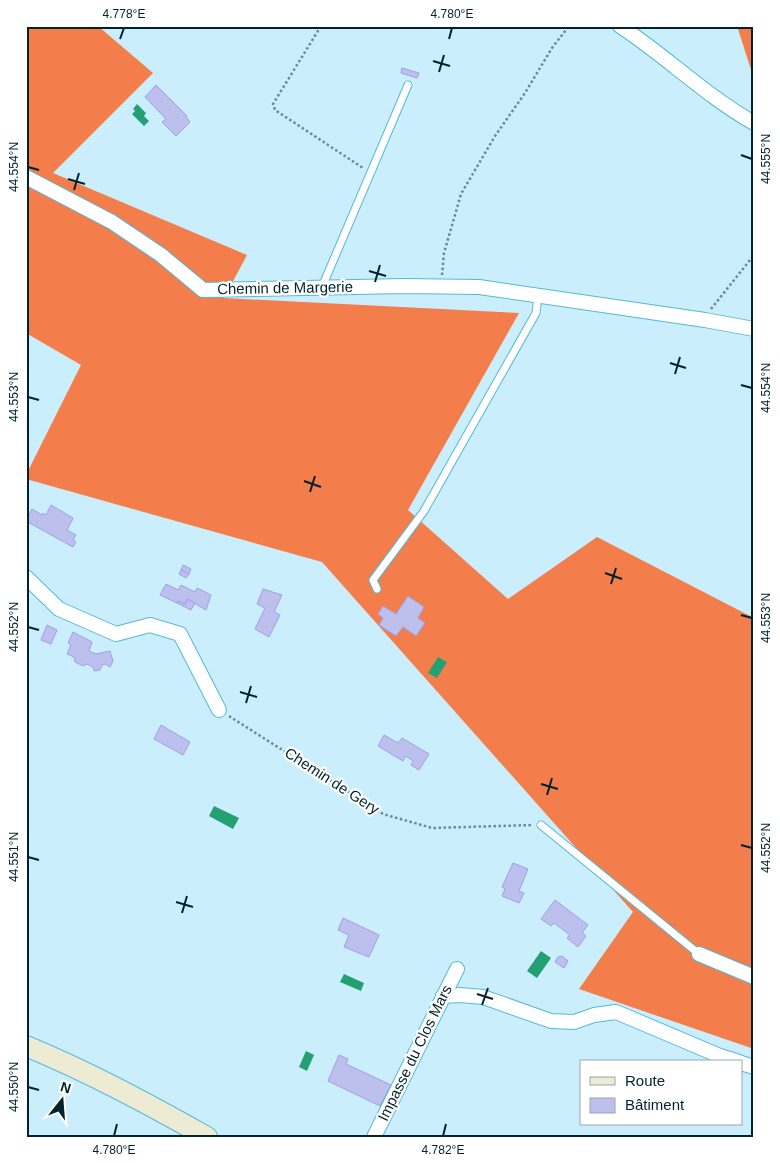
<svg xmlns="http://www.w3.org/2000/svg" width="780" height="1163" viewBox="0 0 780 1163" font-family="Helvetica,sans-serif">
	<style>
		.forest { fill: #f37d4b }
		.water { fill: #24a072 }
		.building { fill: #bdbfed; stroke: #9ea0e8 }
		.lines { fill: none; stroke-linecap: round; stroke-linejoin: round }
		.service-casing { stroke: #54b8d9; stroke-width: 9 }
		.minor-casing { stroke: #54b8d9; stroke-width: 16 }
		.secondary-casing { stroke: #54b8d9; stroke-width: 22 }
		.path { stroke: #698b97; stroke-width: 2.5; stroke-dasharray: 2.5 2.5; stroke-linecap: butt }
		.service { stroke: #fff; stroke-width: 7 }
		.minor { stroke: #fff; stroke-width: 14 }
		.secondary { stroke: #eeebd5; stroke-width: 20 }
		.ticks { fill: none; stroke: #02232d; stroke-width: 2 }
		.labels { text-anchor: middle; stroke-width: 4.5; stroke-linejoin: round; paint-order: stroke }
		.street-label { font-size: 15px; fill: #02232d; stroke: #fff }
		.neatline { fill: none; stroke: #02232d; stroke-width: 2 }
		.ticks-label { font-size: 12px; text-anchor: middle; fill: #02232d }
	</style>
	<rect width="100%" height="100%" fill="#cbeefc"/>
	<g class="forest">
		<path d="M26 26H98L153 73 53 173 247 255 224 298 519 313 408 510 508 599 597 537 754 618V1049L579 989 633 912 322 562 26 479V475L81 365 26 333Z"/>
		<path d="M737 26H754V79Z"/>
	</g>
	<g class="water">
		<path d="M137 104 146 113 144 116 149 121 144 126 132 114 135 111 133 109Z"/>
		<path d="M438 657 447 662 437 678 428 673Z"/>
		<path d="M214 806 239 818 233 829 209 816Z"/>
		<path d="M541 951 551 958 537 978 527 971Z"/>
		<path d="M344 974 364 983 361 991 340 982Z"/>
		<path d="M306 1051 314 1055 307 1071 299 1067Z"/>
	</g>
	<g class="building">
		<path d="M402 68 419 73 417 78 401 73Z"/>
		<path d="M156 85 187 116 186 117 190 122 176 136 162 122 166 119 145 97Z"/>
		<path d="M51 505 73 518 67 530 76 535 73 540 76 542 73 547 26 521 32 509 42 515 43 513 46 515Z"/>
		<path d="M183 565 191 569 189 574 181 570Z"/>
		<path d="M181 570 189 574 186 578 179 574Z"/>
		<path d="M166 584 178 590 181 585 195 592 197 588 211 595 206 610 187 599 185 604 178 601 177 603 160 595Z"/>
		<path d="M263 589 282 595 274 612 280 615 269 637 255 629 265 608 257 604Z"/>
		<path d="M408 596 424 607 418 618 425 623 416 636 403 627 396 636 379 625 383 618 378 614 383 606 396 614Z"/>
		<path d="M187 599 195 603 191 610 177 603 178 601 185 604Z"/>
		<path d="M47 625 57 630 51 644 41 640Z"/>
		<path d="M73 632 92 642 89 651 96 654 110 651 113 661 110 667 105 664 102 665 100 670 94 671 93 667 87 664 83 666 75 662 74 657 67 654 71 645 68 643Z"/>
		<path d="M161 725 190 742 183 755 154 739Z"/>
		<path d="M384 735 398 743 402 738 429 754 419 770 411 765 413 761 406 756 403 761 378 746Z"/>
		<path d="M513 863 528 869 519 891 524 893 519 903 502 896 505 889 502 887Z"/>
		<path d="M555 900 588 925 582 933 586 936 578 947 567 938 570 935 554 923 551 926 541 919Z"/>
		<path d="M343 918 379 935 369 957 344 947 349 935 338 930Z"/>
		<path d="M562 956 568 961 564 968 555 962 558 957Z"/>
		<path d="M339 1055 348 1059 346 1064 391 1085 380 1106 328 1081Z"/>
	</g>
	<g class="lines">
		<defs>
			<g id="service">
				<path d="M322 287 408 85"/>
				<path d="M377 589 373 580 424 511 536 313 538 296"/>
				<path d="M541 825 699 954"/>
			</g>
			<g id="minor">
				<path d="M620 26C666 56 706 96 754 123"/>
				<path d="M26 177 112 222 161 255 203 290 405 286 479 287 705 320 754 329"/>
				<path d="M26 577 59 609 116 634 150 625 180 634 219 710"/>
				<path d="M699 954 754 977"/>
				<path d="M443 996 460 995 483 997 551 1021 574 1022 594 1015 616 1012 720 1056 739 1062"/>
				<path d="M741 1063 754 1067"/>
				<path d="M374 1137 457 969"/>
			</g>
			<path id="secondary" d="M26 1046C89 1072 148 1104 207 1137"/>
		</defs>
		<use href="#service" class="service-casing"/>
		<use href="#minor" class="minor-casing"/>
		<use href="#secondary" class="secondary-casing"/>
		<g class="path">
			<path d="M321 26 273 104 275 110 363 168"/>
			<path d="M442 275 444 253 461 194 495 136 525 93 552 48 569 26"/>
			<path d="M711 309 754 255"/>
			<path d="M229 716 383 814 432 828 533 825"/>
		</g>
		<use href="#service" class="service"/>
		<use href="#minor" class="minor"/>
		<use href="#secondary" class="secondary"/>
	</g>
	<path class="ticks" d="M120 39 124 28M449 39 452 28M433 61 450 66M439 72 444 55M741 155 752 159M28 167 39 170M68 179 85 184M74 190 79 173M369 271 386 276M375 282 380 265M670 363 686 368M675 374 680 357M741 385 752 388M28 397 39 400M304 481 321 487M310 492 315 476M605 573 622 579M611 584 616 568M741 615 752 618M28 627 39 630M240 692 257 697M246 703 251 686M541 784 558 789M547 795 552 778M741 845 752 848M28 857 39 860M176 902 193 907M182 913 187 896M477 994 493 999M482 1005 488 988M28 1087 39 1090M114 1136 117 1124M443 1136 446 1124"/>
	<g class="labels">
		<g class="street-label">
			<text transform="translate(285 288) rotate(-1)" y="5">Chemin de Margerie</text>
			<text transform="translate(332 781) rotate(33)" y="5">Chemin de Gery</text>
			<text transform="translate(415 1053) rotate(-64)" y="5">Impasse du Clos Mars</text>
		</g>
	</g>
	<rect width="780" height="1163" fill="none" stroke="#ffffff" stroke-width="55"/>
	<rect x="580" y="1060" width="162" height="65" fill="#ffffff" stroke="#9aa7ab"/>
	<rect x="590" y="1077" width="25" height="8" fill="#eeebd5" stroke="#9aa7ab"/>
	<text x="625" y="1086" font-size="15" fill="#02232d">Route</text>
	<rect x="590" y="1098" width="25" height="15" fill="#bdbfed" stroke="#9aa7ab"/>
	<text x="625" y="1110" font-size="15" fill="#02232d">Bâtiment</text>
	<g transform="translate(62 1100) rotate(17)" stroke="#ffffff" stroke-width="4" paint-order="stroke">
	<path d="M0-4L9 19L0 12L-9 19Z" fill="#02232d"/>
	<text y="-8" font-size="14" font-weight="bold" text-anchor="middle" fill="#02232d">N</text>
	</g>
	<rect x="28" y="28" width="724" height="1108" class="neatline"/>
	<g class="ticks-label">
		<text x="124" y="18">4.778°E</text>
		<text x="452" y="18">4.780°E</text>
		<text transform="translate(766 159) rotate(-90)" y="4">44.555°N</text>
		<text transform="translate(14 167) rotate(-90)" y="4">44.554°N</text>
		<text transform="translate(766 388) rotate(-90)" y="4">44.554°N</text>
		<text transform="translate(14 397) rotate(-90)" y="4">44.553°N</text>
		<text transform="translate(766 618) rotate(-90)" y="4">44.553°N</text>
		<text transform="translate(14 627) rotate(-90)" y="4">44.552°N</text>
		<text transform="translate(766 848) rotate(-90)" y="4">44.552°N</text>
		<text transform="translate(14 857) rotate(-90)" y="4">44.551°N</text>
		<text transform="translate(14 1087) rotate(-90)" y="4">44.550°N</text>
		<text x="114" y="1154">4.780°E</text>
		<text x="443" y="1154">4.782°E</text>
	</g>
</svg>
